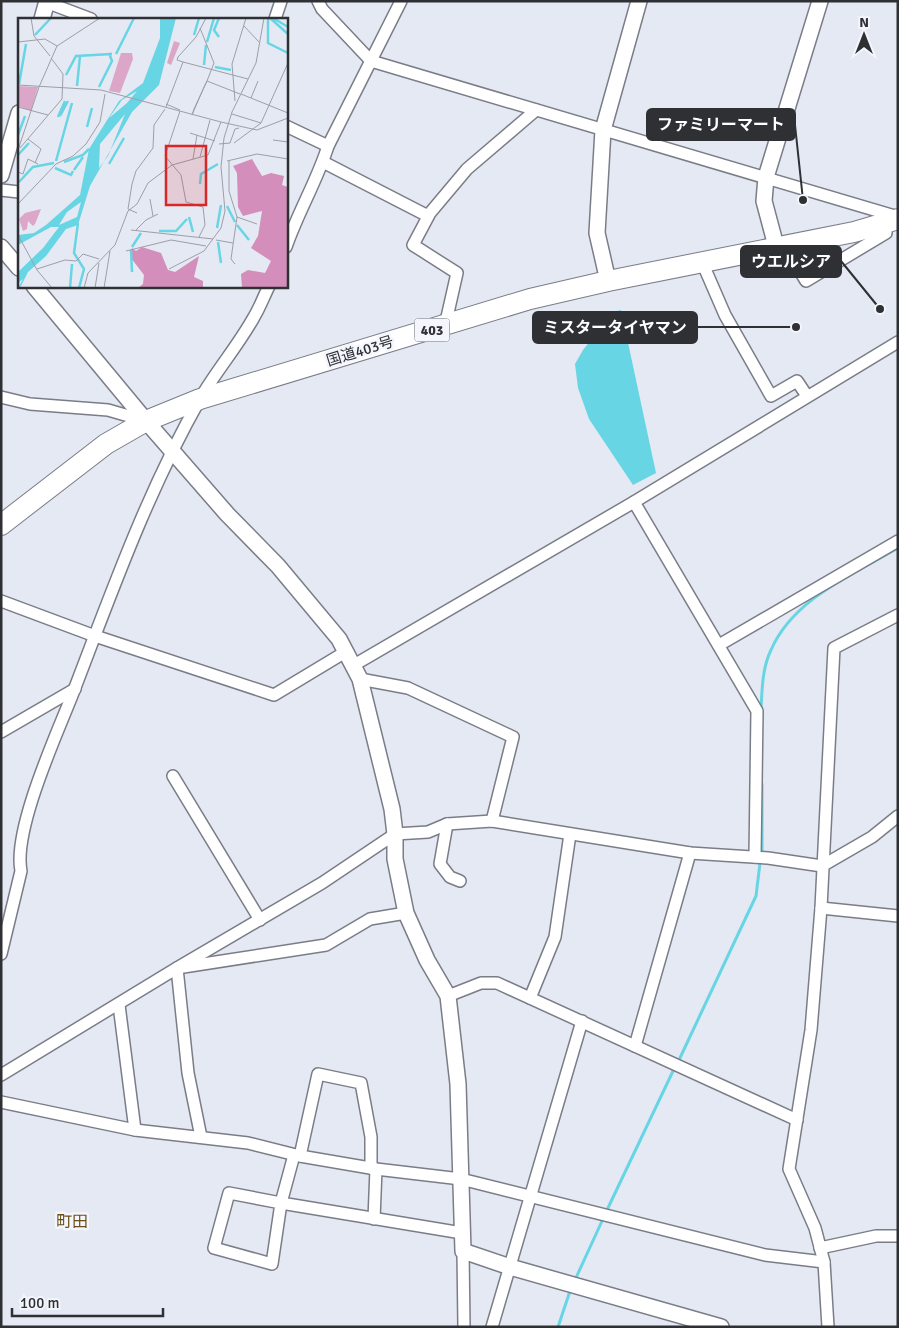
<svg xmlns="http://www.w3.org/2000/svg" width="899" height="1328" viewBox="0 0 899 1328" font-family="Signika,'Noto Sans JP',sans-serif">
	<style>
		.water { fill: #68d5e4 }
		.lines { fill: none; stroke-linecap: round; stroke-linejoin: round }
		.stream { stroke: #68d5e4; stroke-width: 3 }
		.minor-casing { stroke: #7a7d87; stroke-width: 14 }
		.tertiary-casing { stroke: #7a7d87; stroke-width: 18 }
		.trunk-casing { stroke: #7a7d87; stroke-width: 22 }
		.minor { stroke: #fff; stroke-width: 11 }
		.tertiary { stroke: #fff; stroke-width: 15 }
		.trunk { stroke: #fff; stroke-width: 20 }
		.labels { text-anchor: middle; stroke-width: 5; stroke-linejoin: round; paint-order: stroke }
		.shield { fill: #f4f6fd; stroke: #696b70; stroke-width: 1 }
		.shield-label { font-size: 14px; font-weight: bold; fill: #2e3034 }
		.street-label { font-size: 15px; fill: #2e3034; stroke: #f4f6fd }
		.neighbourhood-label { font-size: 16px; fill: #6b4f17; stroke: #f4f6fd }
		.inset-river { fill: none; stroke: #68d5e4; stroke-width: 2.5 }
		.inset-road { fill: none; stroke: #9c9fa7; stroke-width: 1 }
		.view { fill: #d62828; fill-opacity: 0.15; stroke: #d62828; stroke-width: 2.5 }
		.inset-edge { fill: none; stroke: #2e3034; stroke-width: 2.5 }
		.leader { fill: none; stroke: #2e3034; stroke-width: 2 }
		.callout-dot { fill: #2e3034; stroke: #f4f6fd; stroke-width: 2 }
		.callout { fill: #2e3034; stroke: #2e3034; stroke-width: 2 }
		.callout-label { font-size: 16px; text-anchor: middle; font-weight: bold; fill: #fff }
	</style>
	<rect width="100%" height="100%" fill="#e5e9f4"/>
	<path class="water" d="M621 310 656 473 633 485 589 419 578 388 575 364 583 350 613 312Z"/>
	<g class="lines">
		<g class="stream">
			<path d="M761 710C762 691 762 668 771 650 793 599 852 575 898 548"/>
			<path d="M762 784V851"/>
			<path d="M679 1060 756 896 760 863"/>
			<path d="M607 1210 674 1069"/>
			<path d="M575 1280 602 1221"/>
			<path d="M558 1327 570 1291"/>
		</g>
		<defs>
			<g id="minor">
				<path d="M318 1 322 9 371 61 898 217"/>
				<path d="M46 2 91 19"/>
				<path d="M275 19 281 1"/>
				<path d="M286 126 328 146"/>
				<path d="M323 162 428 216"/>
				<path d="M1 190 19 192"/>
				<path d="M784 245 806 281 886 233V223"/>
				<path d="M286 247C298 212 317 181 328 146L401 1"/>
				<path d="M702 262 725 315 771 396 797 381 807 396"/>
				<path d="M445 326 457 273 413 245 430 213 467 169 536 110"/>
				<path d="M1 397 30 404 108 410 146 421"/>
				<path d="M634 502 898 342"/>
				<path d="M1 601 95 636 274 695 347 651"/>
				<path d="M719 645 898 541"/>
				<path d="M354 665 634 502 757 711 755 857"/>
				<path d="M360 679 408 688 513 737 492 821"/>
				<path d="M1 732 75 689"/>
				<path d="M173 776 260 920"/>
				<path d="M447 824 440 864 450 877 460 881"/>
				<path d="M821 908 898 916"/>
				<path d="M1 954 21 871C13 831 55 738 71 698 110 597 146 494 200 399 216 371 238 346 254 317 260 307 264 296 269 286"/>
				<path d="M448 996 481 983H497L797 1120"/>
				<path d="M530 998 555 937 570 834"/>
				<path d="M119 1005 135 1130"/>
				<path d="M635 1046 690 853"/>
				<path d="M1 1075 177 968 322 883 395 834 428 832 447 824 492 821 690 853 768 858 822 866 872 837 898 816"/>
				<path d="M1 1102 135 1130 248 1143 300 1156 376 1169 461 1179 765 1255 824 1262"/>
				<path d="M201 1137 188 1073 177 968 326 945 370 919 406 913"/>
				<path d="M294 1155 281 1203 462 1233"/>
				<path d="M300 1156 318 1074 361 1083 371 1137V1168"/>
				<path d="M229 1193 281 1203 272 1264 214 1248Z"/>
				<path d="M374 1219 376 1169"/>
				<path d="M820 1248 876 1236H898"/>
				<path d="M463 1251 464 1327"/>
				<path d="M492 1327 582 1021"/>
				<path d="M828 1327 824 1262 815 1228 789 1169 811 1030 821 908 834 648 898 615"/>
			</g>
			<g id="tertiary">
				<path d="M42 19 47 1"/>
				<path d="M1 175 19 113"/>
				<path d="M776 246 764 201 766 177 820 1"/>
				<path d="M1 247 19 268"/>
				<path d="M608 281 597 233 603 130 639 1"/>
				<path d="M34 286 146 421 227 514 278 566 339 639 360 679 392 809 395 834V859L406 913 427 960 448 996 458 1084 463 1251 510 1267 721 1327"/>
			</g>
			<path id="trunk" d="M1 525 106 444 146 421 200 399 530 299 608 281 854 232 898 219"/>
		</defs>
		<use href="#minor" class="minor-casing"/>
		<use href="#tertiary" class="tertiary-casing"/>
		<use href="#trunk" class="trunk-casing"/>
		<use href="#minor" class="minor"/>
		<use href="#tertiary" class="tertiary"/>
		<use href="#trunk" class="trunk"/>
	</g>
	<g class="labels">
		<rect class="shield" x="414.5" y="318.5" width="35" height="23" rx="4"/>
		<g class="shield-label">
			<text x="432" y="335">403</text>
		</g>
		<g class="street-label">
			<text transform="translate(360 351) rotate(-17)" y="5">国道403号</text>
		</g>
		<g class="neighbourhood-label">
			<text x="72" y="1227">町田</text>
		</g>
	</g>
	<g transform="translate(18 18)">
		<rect width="270" height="270" fill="#e5e9f4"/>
		<path d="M156 23 162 25 153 47 149 45ZM103 35H114L115 41 102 75 91 73ZM0 68 20 69 13 93 0 88ZM23 191 17 206 15 208 10 203 9 211 5 213 1 201 7 195Z" fill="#dba6c8"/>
		<path d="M234 141 244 158 253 155 266 158 264 167 270 169V270H224L223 256 230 252 247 255 253 243 233 230 240 218 244 193 225 198 220 189 219 155 215 148ZM124 229 143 235 150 252 157 254 181 238 176 259 185 263V270H120L125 266 126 257 113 240V234L114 230 118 233Z" fill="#d38ebb"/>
		<path d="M142 0H158L141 67 114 94 72 168 60 207 48 211 28 238 10 254 3 268 0 270 5 261 0 265V254L25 230 41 209H33L0 227V217L16 215 28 207 62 177 71 131 101 83 125 65 142 20ZM119 73 109 85 91 100 104 82ZM107 96 90 138 81 150 82 126ZM63 184 59 199 41 207 49 194Z" fill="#68d5e4" fill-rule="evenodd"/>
		<path class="inset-river" d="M250 0V25L270 35M252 0 270 16M255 0 270 9M17 17 33 0M176 17 181 0M201 19 196 12 201 0M189 24 196 0M98 36 116 0M186 47 188 27M197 49 213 52M48 57 58 38 94 36M1 66 8 26M59 68 62 38M81 69 94 43 91 35M42 98 50 83M40 99 47 83M69 109 74 90M0 117 7 98M0 137 11 125M38 143 54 85M46 144 65 137 71 131M91 146 106 120M37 150 53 157 55 153M56 152 65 139M1 164 15 149 36 145M182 166 183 156 200 146M209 188 217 204M171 199 175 214M60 205 56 235 66 251 61 270M219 207 231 222M199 210 203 187M141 213H158L169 201M200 224 203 245M114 229 123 215M113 232 114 254M52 270 54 246"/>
		<path class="inset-road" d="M13 0 16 18 32 38M226 8 241 24M182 10 196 45 189 63 222 76M0 24 27 21 39 28M165 44 230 61M189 63 186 69 174 97 176 91ZM0 67 83 72 203 104M21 69 39 28 82 0M223 76 270 95M233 80 240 63M217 83 214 46 228 0M148 86 162 92M0 89 30 97M148 89 165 44 159 42 160 39 178 19 188 0M162 93 147 138 163 157 168 184 185 189 187 207 181 219M214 96 243 105M172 115 197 123M10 121 23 131 17 145M255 122 270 124M216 125 243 105 270 45M201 126 212 125 217 111 221 110M2 130 44 81 45 56 33 40M0 132 21 69M182 139 192 102M175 141 179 117M209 143 239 136 270 141M211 143V173L219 199 213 241 217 246M0 154 5 156 10 141 20 146M132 181 135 198M0 186 38 146 55 138 68 126 82 104 87 76M119 195 110 191 114 166 118 153 135 130 136 107 147 91M219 199 239 206M113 212 195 221M117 213 128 202 140 196M0 217 19 252 34 270M198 222 215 225M108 233 153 222 188 228M19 251 47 242 58 243 65 236 81 241M151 251 186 233 203 210 207 193 203 149 206 120 214 94 238 45 246 0M66 270 70 255 97 227 110 193 119 186 130 165 154 147 190 137 203 104 239 112 270 100M77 270 81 245M86 270 92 233"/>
		<path class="view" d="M148 128H188V187H148Z"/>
		<rect width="270" height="270" class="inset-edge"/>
	</g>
	<path class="leader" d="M803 200L795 125M880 309L841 261M796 327L697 327"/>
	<g class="callout-dot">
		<circle cx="803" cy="200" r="5"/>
		<circle cx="880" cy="309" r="5"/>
		<circle cx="796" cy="327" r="5"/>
	</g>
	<g class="callout">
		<rect x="647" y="109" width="148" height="31" rx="5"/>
		<rect x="741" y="246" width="100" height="31" rx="5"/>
		<rect x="533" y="312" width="164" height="31" rx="5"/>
	</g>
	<g class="callout-label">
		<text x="721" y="130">ファミリーマート</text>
		<text x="791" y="267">ウエルシア</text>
		<text x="615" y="333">ミスタータイヤマン</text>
	</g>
	<rect width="899" height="1328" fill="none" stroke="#2e3034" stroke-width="5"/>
	<g transform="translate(864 35)" stroke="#f4f6fd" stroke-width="4" paint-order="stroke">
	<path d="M0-4L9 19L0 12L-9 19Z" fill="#2e3034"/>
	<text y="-8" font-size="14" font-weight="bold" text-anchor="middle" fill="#2e3034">N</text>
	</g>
	<path d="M12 1308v8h151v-8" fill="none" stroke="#2e3034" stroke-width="2.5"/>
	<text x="20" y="1308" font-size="15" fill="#2e3034" stroke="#f4f6fd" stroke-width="4" paint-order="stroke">100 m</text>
</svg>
